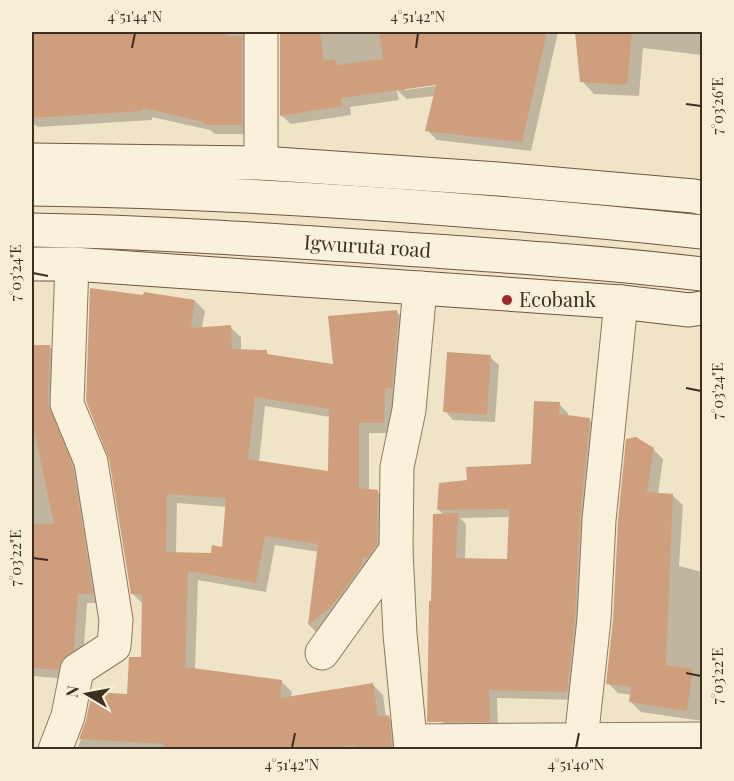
<svg xmlns="http://www.w3.org/2000/svg" width="734" height="781" viewBox="0 0 734 781" font-family="'Playfair Display',serif">
	<style>
		.shadow { fill: #0003; fill-rule: evenodd }
		.building { fill: #cf9f7d; fill-rule: evenodd }
		.lines { fill: none; stroke-linecap: round; stroke-linejoin: round }
		.street-casing { stroke: #8d765c; stroke-width: 35 }
		.secondary-casing { stroke: #6f573f; stroke-width: 35 }
		.street { stroke: #faf1dc; stroke-width: 33 }
		.secondary { stroke: #faf1dc; stroke-width: 33 }
		.ticks { fill: none; stroke: #3d2e20; stroke-width: 2 }
		.poi-dot { fill: #9e2a2b; stroke: #f7eed8; stroke-width: 2 }
		.labels { text-anchor: middle; stroke-width: 6; stroke-linejoin: round; paint-order: stroke }
		.street-label { font-size: 20px; fill: #3d2e20; stroke: #f7eed8 }
		.poi-label { font-size: 20px; fill: #3d2e20; stroke: #f7eed8; text-anchor: start }
		.neatline { fill: none; stroke: #3d2e20; stroke-width: 2 }
		.ticks-label { font-size: 15px; text-anchor: middle; fill: #3d2e20 }
	</style>
	<rect width="100%" height="100%" fill="#f0e4c8"/>
	<g class="shadow">
		<path d="M32 32H254L251 134H215L210 130 152 117V120L38 127 32 123Z"/>
		<path d="M281 32H382L399 100 350 107 351 115 291 124 281 115Z"/>
		<path d="M400 32H558L531 151 437 140 427 130 435 96 407 99 397 90ZM443 82 444 85 405 90V87Z"/>
		<path d="M576 32H702V55L643 48 639 96 594 94 582 81Z"/>
		<path d="M195 301 205 311 202 328 230 327 241 337V351L266 352 270 356 334 366 397 312 407 322 394 433H369V490L377 491 388 502 387 555 319 635 309 625 319 552 275 545 266 592 198 580 195 670 281 681 292 692 291 697 373 685 383 695 386 717H388L399 727 401 750H77L87 723 129 696 142 659 143 604 132 593ZM265 406 330 417V473L259 462ZM177 503 227 507 223 548 212 555 176 554Z"/>
		<path d="M32 346 50 347 59 356 82 478 102 603H87L83 659 67 679 32 676Z"/>
		<path d="M490 357 499 365 495 422 453 420 445 411Z"/>
		<path d="M559 404 568 413V417L590 420 599 429 576 700 497 698 498 730H450L442 721 444 515 438 509 469 481 532 465ZM510 517 509 560H465L466 524 460 518Z"/>
		<path d="M653 449 663 459 658 494 672 495 683 505 679 566 702 572V721L641 712 631 702 632 695 618 693 608 683Z"/>
	</g>
	<g class="building">
		<path d="M32 32H195V34H227V36H242V125H204V122L143 108V111L32 118Z"/>
		<path d="M287 32H320L324 61 335 59 336 65 383 59 379 32H547L522 142 425 131 436 85 341 98 342 106 280 116V33Z"/>
		<path d="M575 32H632L627 85 580 82Z"/>
		<path d="M90 288 143 295 144 292 195 300 191 328 231 325 232 349 267 350V354L333 364 328 316 397 310 398 320 392 388 385 389 384 423H359V488L378 490 377 544 368 558 363 557 362 565 332 606 308 625 318 544 265 536 256 583 188 571 185 667 282 680 280 698 373 683 378 717 389 715 392 750H355V745L325 750H163L164 744 79 739 86 720 92 692 127 694 129 657H141L142 594H131L109 459 86 401ZM255 397 329 409 328 471 248 459ZM167 494 226 498 222 547 212 545 211 553 166 552Z"/>
		<path d="M32 345H50L48 404 73 467 93 594H78L74 650 62 659 58 670 32 668V524H54L32 421Z"/>
		<path d="M447 352 491 355 487 415 443 412Z"/>
		<path d="M534 401 560 402 559 414 590 418 580 518 575 618 567 692 489 690 490 722H427L429 601H431L433 514 458 513 456 558 507 559 509 509 437 510 439 483 467 480 466 467 531 464Z"/>
		<path d="M636 437 654 448 647 492 673 494 666 665 693 669 687 711 629 702 631 687 606 684 613 620 618 521 626 439Z"/>
	</g>
	<g class="lines">
		<defs>
			<g id="street">
				<path d="M261 163V32"/>
				<path d="M322 653 396 550"/>
				<path d="M411 741 702 739"/>
				<path d="M55 750 68 716 77 670 114 646 116 620 91 462 67 404 72 264"/>
				<path d="M411 750 400 634 396 550 397 467 409 410 420 288"/>
				<path d="M580 750 594 619 599 520 621 302"/>
			</g>
			<g id="secondary">
				<path d="M32 160 261 163 498 179 694 196 702 198"/>
				<path d="M32 189C256 192 479 209 702 232"/>
				<path id="s1" d="M32 230C151 232 271 240 390 248 494 255 599 262 702 274"/>
				<path d="M32 264H72L621 302 689 310 702 308"/>
			</g>
		</defs>
		<use href="#street" class="street-casing"/>
		<use href="#secondary" class="secondary-casing"/>
		<use href="#street" class="street"/>
		<use href="#secondary" class="secondary"/>
	</g>
	<path class="ticks" d="M132 48 135 33M416 48 418 33M686 104 701 106M33 273 48 276M686 388 701 391M33 558 48 560M686 673 701 676M292 748 295 733M576 748 579 733"/>
	<circle class="poi-dot" cx="507" cy="300" r="6"/>
	<g class="labels">
		<g class="street-label">
			<text dy="7" stroke="none"><textPath href="#s1" startOffset="336">Igwuruta road</textPath></text>
		</g>
		<g class="poi-label">
			<text x="519" y="307">Ecobank</text>
		</g>
	</g>
	<rect width="734" height="781" fill="none" stroke="#f7eed8" stroke-width="66"/>
	<g transform="translate(87 694) rotate(280)" stroke="#f7eed8" stroke-width="4.5" paint-order="stroke">
	<path d="M0-4.5L10 22L0 15L-10 22Z" fill="#3d2e20"/>
	<text y="-9" font-size="16" font-weight="bold" text-anchor="middle" fill="#3d2e20">N</text>
	</g>
	<rect x="33" y="33" width="668" height="715" class="neatline"/>
	<g class="ticks-label">
		<text x="135" y="22">4°51'44"N</text>
		<text x="418" y="22">4°51'42"N</text>
		<text transform="translate(718 106) rotate(-90)" y="5">7°03'26"E</text>
		<text transform="translate(16 273) rotate(-90)" y="5">7°03'24"E</text>
		<text transform="translate(718 391) rotate(-90)" y="5">7°03'24"E</text>
		<text transform="translate(16 558) rotate(-90)" y="5">7°03'22"E</text>
		<text transform="translate(718 676) rotate(-90)" y="5">7°03'22"E</text>
		<text x="292" y="770">4°51'42"N</text>
		<text x="576" y="770">4°51'40"N</text>
	</g>
</svg>
